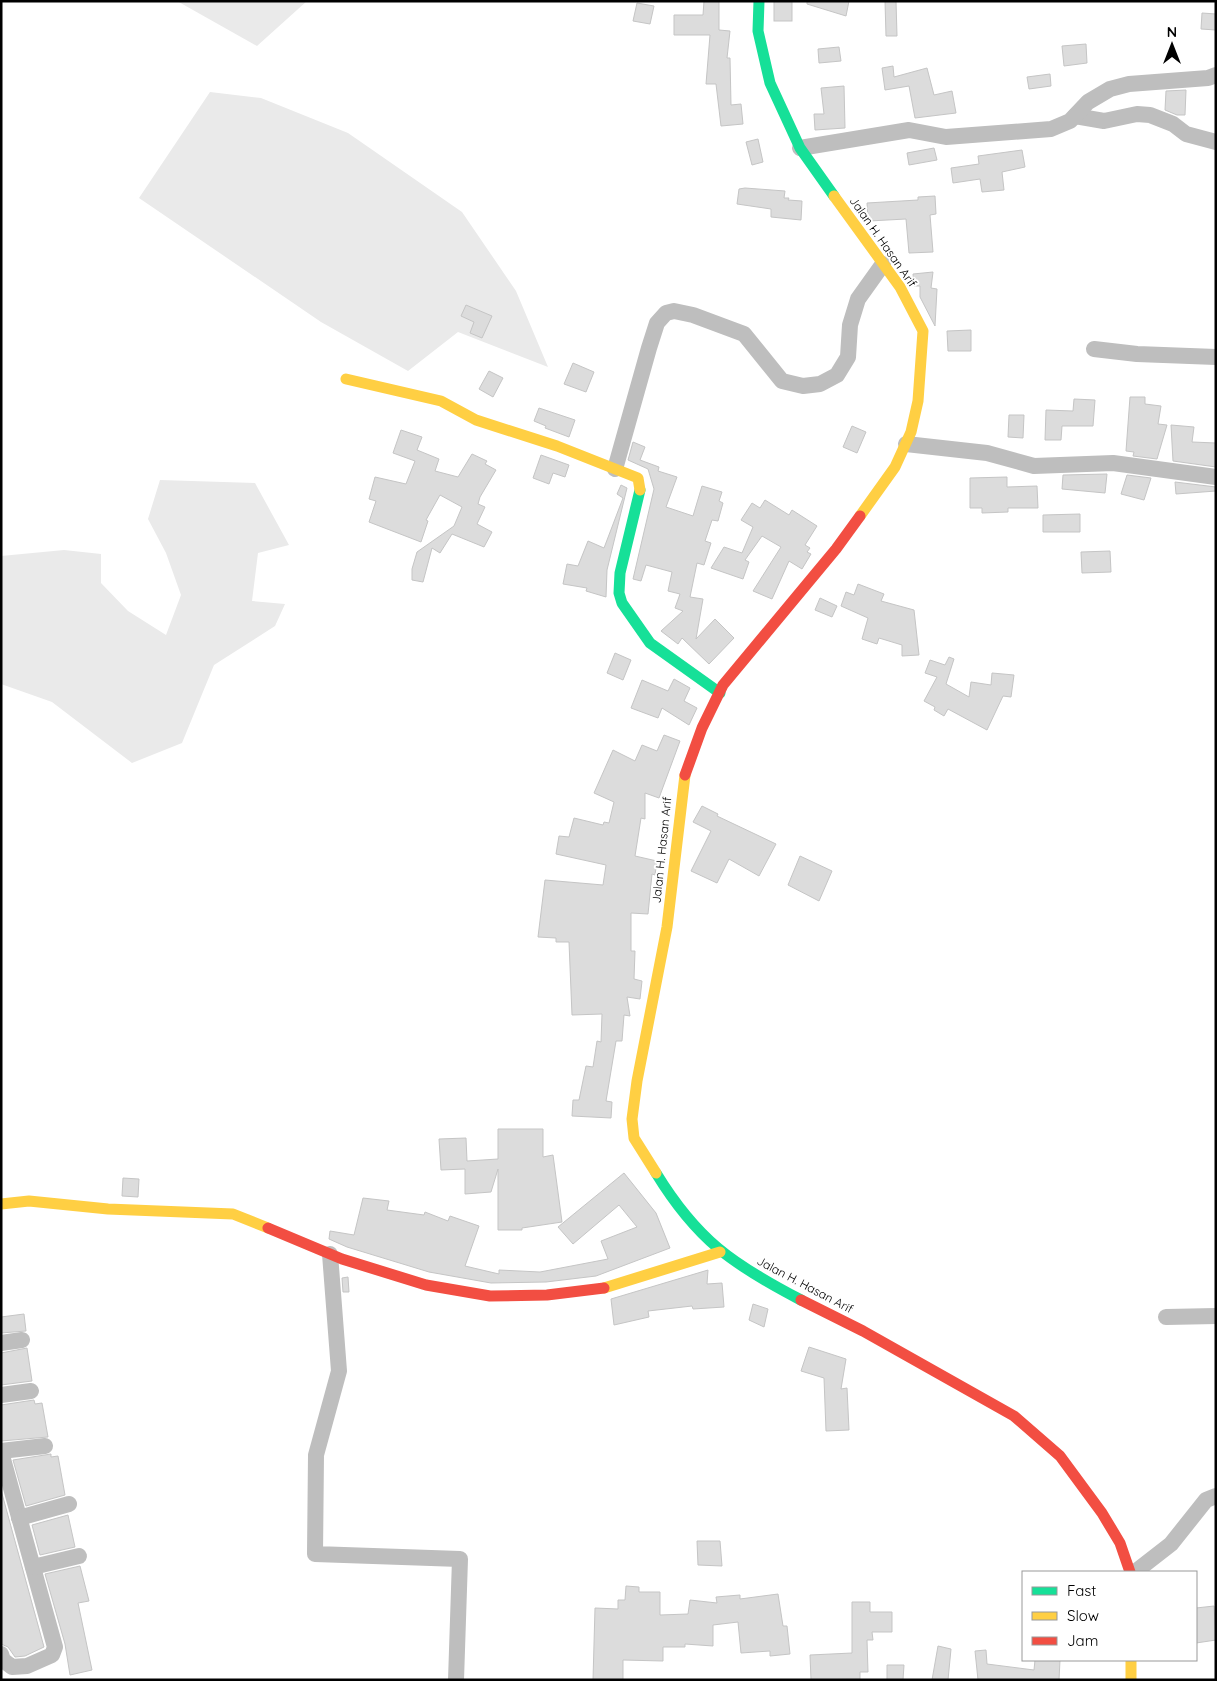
<svg xmlns="http://www.w3.org/2000/svg" width="1217" height="1681" viewBox="0 0 1217 1681" font-family="Quicksand,sans-serif">
	<style>
		.green { fill: #eaeaea }
		.building { fill: #dcdcdc; stroke: #c5c5c5 }
		.lines { fill: none; stroke-linecap: round; stroke-linejoin: round }
		.street { stroke: #bebebe; stroke-width: 16 }
		.fast { stroke: #16e098; stroke-width: 11 }
		.slow { stroke: #ffcf43; stroke-width: 11 }
		.jam { stroke: #f24e42; stroke-width: 11 }
		.labels { text-anchor: middle; stroke-width: 4; stroke-linejoin: round; paint-order: stroke }
		.street-label { font-size: 12px; fill: #000; stroke: #fff }
	</style>
	<rect width="100%" height="100%" fill="#fff"/>
	<g class="green">
		<path d="M177 1H307L257 46Z"/>
		<path d="M210 92 261 98 348 133 462 212 516 291 548 367 458 332 408 371 321 322 139 198Z"/>
		<path d="M160 480 255 483 289 545 258 553 252 601 285 604 275 626 214 665 182 743 132 763 52 702 1 684V556L64 550 101 554V583L128 611 166 635 181 595 166 553 148 519Z"/>
	</g>
	<g class="building">
		<path d="M704 1H719V30L730 31 727 58H730L731 105 741 104 743 124 721 126 716 84H706L710 35H674V15H703Z"/>
		<rect x="774" y="1" width="18" height="20"/>
		<path d="M807 1H849L846 16 807 4Z"/>
		<path d="M885 1H896L897 36H886Z"/>
		<path d="M637 3 654 6 650 24 633 21Z"/>
		<path d="M1202 13 1216 14V30L1201 29Z"/>
		<path d="M1086 44 1087 63 1064 66 1062 46Z"/>
		<path d="M839 47 841 61 819 63 818 49Z"/>
		<path d="M893 66 894 77 927 68 934 95 952 91 956 113 915 118 909 86 885 90 882 68Z"/>
		<path d="M1050 74 1051 86 1029 89 1027 77Z"/>
		<path d="M844 86 845 128 815 130 814 114H824L821 88Z"/>
		<path d="M1186 90 1185 115H1177L1165 110 1166 91Z"/>
		<path d="M758 139 763 162 752 165 746 142Z"/>
		<path d="M934 148 937 160 909 165 907 153Z"/>
		<path d="M1022 150 1025 167 1002 172 1004 190 982 192 980 179 953 183 951 168 979 164 978 156Z"/>
		<path d="M745 188 785 191 784 198H789L788 200 802 201 801 220 771 217V209L737 204 739 189Z"/>
		<path d="M935 196 936 214 930 215 933 252 909 253 906 219 869 221 868 219 867 203 918 200V197Z"/>
		<path d="M933 272 931 288 937 289 935 326 920 297V286H914L913 274Z"/>
		<path d="M466 305 492 316 482 338 470 333 474 322 461 316Z"/>
		<path d="M971 330V351H948L947 331Z"/>
		<path d="M573 363 594 372 586 392 564 384Z"/>
		<path d="M489 371 503 378 493 397 479 389Z"/>
		<path d="M1130 397H1145V404L1161 406 1158 424 1167 425 1157 459 1133 456 1134 452 1126 451Z"/>
		<path d="M1074 399 1095 400 1093 426H1062L1061 440H1045L1046 410 1073 411Z"/>
		<path d="M539 408 575 420 569 437 545 428 546 426 534 421Z"/>
		<path d="M1009 415H1024L1023 438 1008 437Z"/>
		<path d="M1171 425 1194 427 1192 442 1216 443V467L1173 461Z"/>
		<path d="M852 426 866 432 857 453 843 447Z"/>
		<path d="M401 430 422 437 417 450 439 459 435 471 458 477 472 454 487 461 485 464 496 470 480 497 478 504 485 507 477 524 492 532 484 547 452 534 440 553 432 548 423 582 412 580V569L417 552 454 526 462 507 440 495 426 520 428 521 421 542 369 522 376 501 369 499 375 477 406 484 415 461 393 453Z"/>
		<path d="M633 442 645 447 640 460 659 467 658 471 677 477 666 507 693 516 702 486 722 492 719 501 723 503 718 521 712 520 705 541 711 543 704 565 697 563 690 597 703 599 696 639 715 619 734 638 709 664 682 638 678 644 661 631 683 611 675 608 680 594 668 591 672 572 646 565 641 581 633 579 654 489 648 469 628 460Z"/>
		<path d="M541 455 569 465 565 477 553 473 549 484 533 478Z"/>
		<path d="M1107 474 1105 493 1062 489 1063 475Z"/>
		<path d="M1127 475 1151 478 1144 500 1121 494Z"/>
		<path d="M1007 477V487L1037 486 1038 508H1008V512L982 513V508H970V478Z"/>
		<path d="M1175 482 1216 487V491L1176 494Z"/>
		<path d="M621 485 627 488 607 570 606 597 586 591 587 588 563 584 567 564 578 566 588 541 604 548 623 498 617 494Z"/>
		<path d="M765 500 789 515 792 510 817 526 805 545 810 548 807 552 811 554 802 569 789 561 772 599 753 591 781 547 762 536 745 560 749 562 743 579 711 568 724 547 742 553 753 527 741 520 752 503 760 508Z"/>
		<path d="M1080 514V532H1043V515Z"/>
		<path d="M1110 551 1111 572 1082 573 1081 552Z"/>
		<path d="M858 584 884 594 881 601 914 610 919 655 902 656V645L879 638 877 644 862 639 868 618 841 606 846 592 854 595Z"/>
		<path d="M820 598 837 606 832 617 815 610Z"/>
		<path d="M615 653 631 660 623 680 607 673Z"/>
		<path d="M949 657 954 659 946 684 969 697 971 682 991 685 992 673 1014 675 1011 697 1003 696 987 730 948 709 944 716 934 710 935 707 924 701 937 677 925 673 930 660 945 665Z"/>
		<path d="M674 679 690 688 684 701 697 708 689 725 662 708 658 718 631 708 642 680 668 691Z"/>
		<path d="M664 735 680 741 659 798 645 793V819L641 818 635 856 657 861 655 875 652 874 648 914 631 913V951H635L634 979 642 981 640 999 627 997 630 1016 624 1015 622 1041H616L606 1101 612 1102 611 1118 572 1116 573 1100H579L586 1066 593 1067 597 1041 601 1042 602 1014 572 1015 569 942H556V938L538 937 545 880 603 885 606 865 556 854 559 836 569 837 574 818 603 825 604 822 609 823 614 802 594 793 613 750 635 761 642 745 657 751Z"/>
		<path d="M702 806 718 814 717 816 776 844 759 876 729 859 717 883 691 871 711 831 693 822Z"/>
		<path d="M800 856 832 871 819 901 788 885Z"/>
		<path d="M498 1129H543V1157L553 1155 562 1222 522 1228V1230H498V1169L491 1192 465 1194V1169L441 1170 439 1139 466 1138 467 1161 498 1159Z"/>
		<path d="M624 1173 656 1213 670 1248 596 1276 546 1282 491 1283 429 1272 347 1247 329 1239 330 1231 354 1235 363 1198 389 1201 387 1210 424 1215 425 1212 448 1221 450 1216 479 1226 465 1266 499 1274V1270L540 1272 608 1259 601 1241 637 1227 619 1205 573 1244 558 1227Z"/>
		<path d="M123 1178 139 1179 138 1197 122 1196Z"/>
		<path d="M708 1270 707 1284 722 1283 724 1307 693 1309 692 1306 648 1311 649 1317 614 1325 611 1299Z"/>
		<path d="M348 1277 349 1292H343L342 1278Z"/>
		<path d="M753 1304 768 1309 764 1327 749 1320Z"/>
		<path d="M24 1314 26 1331 1 1333V1317Z"/>
		<path d="M809 1347 846 1359 841 1389 847 1388 849 1430 826 1431 824 1378 801 1371Z"/>
		<path d="M27 1348 32 1381 1 1385V1353Z"/>
		<path d="M34 1400 35 1404 42 1403 48 1437 1 1441V1405Z"/>
		<path d="M51 1454V1457L58 1456 65 1495 26 1506 13 1460Z"/>
		<path d="M1 1490 44 1647 25 1656 15 1657 8 1647 1 1644Z"/>
		<path d="M68 1515 75 1547 40 1555 32 1525Z"/>
		<path d="M697 1541H720L722 1566 698 1565Z"/>
		<path d="M80 1566 89 1601 78 1603 92 1670 70 1675 65 1644 45 1574Z"/>
		<path d="M626 1586 639 1587V1592H660V1615L688 1614 690 1600 717 1603 716 1597 740 1595V1599L778 1594 783 1626H787L790 1654 770 1656V1651L741 1653 738 1622 713 1625V1646L685 1644V1647H663V1661L623 1660V1680H593L595 1608 618 1609V1600H625Z"/>
		<path d="M852 1602H870V1612H892V1632H872L873 1640H867L868 1672H860V1679L811 1680 810 1655 852 1653Z"/>
		<path d="M1214 1606 1216 1640 1196 1643V1608Z"/>
		<path d="M938 1646 951 1649 948 1680H932Z"/>
		<path d="M986 1650 987 1664 1034 1670 1035 1660H1060L1059 1680H978L975 1651Z"/>
		<path d="M887 1665H904L903 1680H887Z"/>
	</g>
	<g class="lines">
		<g class="street">
			<path d="M1075 116 1104 121 1137 114 1150 115 1173 124 1186 134 1216 142"/>
			<path d="M800 148 909 130 946 137 1051 129 1070 121 1088 102 1110 89 1129 84 1208 78 1216 75"/>
			<path d="M1094 349 1137 354 1216 357"/>
			<path d="M906 444 987 453 1034 466 1113 463 1216 477"/>
			<path d="M615 469 649 348 657 323 666 313 674 311 693 315 744 334 782 381 803 386 820 384 837 375 848 357 850 325 858 299 883 264"/>
			<path d="M330 1254 339 1371 316 1455 315 1554 460 1559 456 1680"/>
			<path d="M1166 1317 1216 1316"/>
			<path d="M1 1343 22 1340"/>
			<path d="M1 1395 31 1391"/>
			<path d="M1 1451 45 1446"/>
			<path d="M1 1452 55 1647 52 1655 27 1666 12 1667 3 1660 1 1654"/>
			<path d="M19 1518 69 1504"/>
			<path d="M33 1567 79 1556"/>
			<path d="M1135 1572 1171 1544 1206 1500 1216 1496"/>
		</g>
		<g class="fast">
			<path d="M759 1 758 31 770 83 800 148 834 196"/>
			<path d="M640 490 620 573 619 593 622 603 650 643 720 693"/>
			<path d="M656 1173C697 1240 732 1264 801 1300"/>
		</g>
		<g class="slow">
			<path d="M834 196 900 287 923 331 918 401 911 432 895 467 860 516"/>
			<path d="M346 379 441 401 476 420 557 446 638 478 640 490"/>
			<path d="M656 1173 634 1138 632 1119 637 1081 667 927 685 775"/>
			<path d="M1 1204 29 1201 108 1209 233 1214 268 1228"/>
			<path d="M604 1288 720 1252"/>
			<path d="M1131 1660V1680"/>
		</g>
		<g class="jam">
			<path d="M685 775 702 728 723 685 836 549 860 516"/>
			<path d="M268 1228 342 1259 426 1285 490 1296 547 1295 604 1288"/>
			<path d="M801 1300 863 1331 1014 1416 1060 1456 1102 1513 1120 1543 1130 1572"/>
		</g>
	</g>
	<g class="labels">
		<g class="street-label">
			<text transform="translate(883 242) rotate(55)" y="4">Jalan H. Hasan Arif</text>
			<text transform="translate(662 850) rotate(-84)" y="4">Jalan H. Hasan Arif</text>
			<text transform="translate(805 1285) rotate(28)" y="4">Jalan H. Hasan Arif</text>
		</g>
	</g>
	<rect width="1217" height="1681" fill="none" stroke="#000000" stroke-width="5"/>
	<rect x="1022" y="1571" width="175" height="90" fill="#ffffff" stroke="#999999"/>
	<rect x="1032" y="1587" width="25" height="8" fill="#16e098" stroke="#999999"/>
	<text x="1067" y="1596" font-size="15" fill="#000000">Fast</text>
	<rect x="1032" y="1612" width="25" height="8" fill="#ffcf43" stroke="#999999"/>
	<text x="1067" y="1621" font-size="15" fill="#000000">Slow</text>
	<rect x="1032" y="1637" width="25" height="8" fill="#f24e42" stroke="#999999"/>
	<text x="1067" y="1646" font-size="15" fill="#000000">Jam</text>
	<g transform="translate(1172 45)" stroke="#ffffff" stroke-width="4" paint-order="stroke">
	<path d="M0-4L9 19L0 12L-9 19Z" fill="#000000"/>
	<text y="-8" font-size="14" font-weight="bold" text-anchor="middle" fill="#000000">N</text>
	</g>
</svg>
